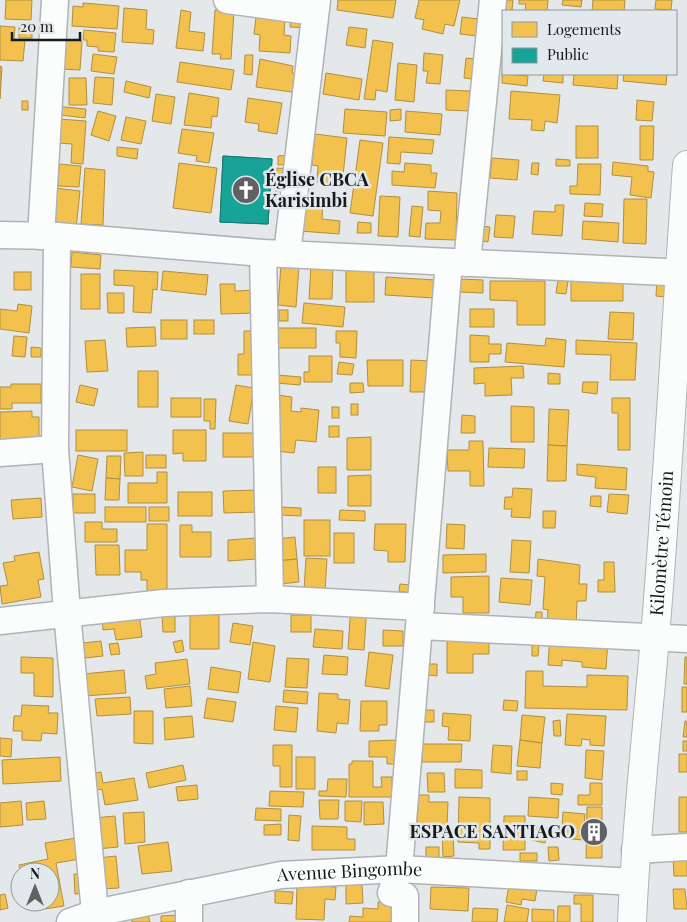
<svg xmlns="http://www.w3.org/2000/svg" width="687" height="922" viewBox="0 0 687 922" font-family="'Playfair Display',serif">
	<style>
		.homes { fill: #f2c14e; stroke: #b08f3f }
		.public { fill: #17a398; stroke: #177a72 }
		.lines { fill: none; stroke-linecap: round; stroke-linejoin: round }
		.minor-casing { stroke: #b0b3b5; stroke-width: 29 }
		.secondary-casing { stroke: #b0b3b5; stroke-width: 30 }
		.minor { stroke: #fbfcfc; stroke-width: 26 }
		.secondary { stroke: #fbfcfc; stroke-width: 28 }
		.labels { text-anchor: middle; stroke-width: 5; stroke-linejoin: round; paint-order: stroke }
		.poi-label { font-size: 18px; font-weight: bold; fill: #17191b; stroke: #e2e9ed; text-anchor: start }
		.street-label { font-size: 18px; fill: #17191b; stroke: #e2e9ed }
	</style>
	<rect width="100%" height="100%" fill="#e5e8ea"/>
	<g class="homes">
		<path d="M6 0H32L31 20 5 19Z"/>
		<path d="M338 0H396L393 18 337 10Z"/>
		<path d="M419 0H460L454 26 445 24 443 34 422 29 424 20 415 18Z"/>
		<path d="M504 0H513L512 11H503Z"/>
		<path d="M519 0H548L547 11H525L526 4H519Z"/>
		<path d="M563 0H582L581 7 562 5Z"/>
		<path d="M593 0H625L624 11H592Z"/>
		<path d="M656 0H672L671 10 655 9Z"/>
		<path d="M83 3 119 6 117 29 72 26 73 6 83 7Z"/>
		<path d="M124 8 147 10 146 29 154 30 153 44 122 42Z"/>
		<path d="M181 10 191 12 189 31 205 33 203 51 176 48Z"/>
		<path d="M215 10 234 11 231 59H220L221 54H212Z"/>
		<path d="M291 15 309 28 290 27Z"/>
		<path d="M256 17 285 19 284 35 291 36 290 53 259 51 260 35 254 34Z"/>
		<path d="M462 17 479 19 477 36 460 34Z"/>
		<path d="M0 26 15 27 14 39 25 40 23 61 0 60Z"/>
		<rect x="19" y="26" width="13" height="12"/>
		<path d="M349 27 367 29 365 48 346 45Z"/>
		<path d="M84 30 116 33 114 52 98 51V47L87 46V40H83Z"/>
		<path d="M63 39 82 41 80 70 61 69Z"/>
		<path d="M373 40 393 43 387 92 376 90 375 100 364 99Z"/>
		<path d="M424 53 443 55 440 84 426 83 428 71H423Z"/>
		<path d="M93 54 117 57 114 74 91 71Z"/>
		<path d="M245 55H253L252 75 244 74Z"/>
		<path d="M466 58 476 59 473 79 464 78Z"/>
		<path d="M260 59 293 66 292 73 301 75 299 93 256 87Z"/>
		<path d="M180 62 234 70 231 90 177 82Z"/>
		<path d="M398 63 417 65 414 102 395 100Z"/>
		<path d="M0 66 2 67 0 99Z"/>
		<path d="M326 73 362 79 359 100 323 94Z"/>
		<path d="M502 73 528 76 527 86 502 83Z"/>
		<path d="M544 74H563V83L543 81Z"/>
		<path d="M574 74H618L617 89 573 85Z"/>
		<path d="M624 74H667L666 85 623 81Z"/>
		<path d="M95 77 114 78 112 105 93 103Z"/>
		<path d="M69 78H86L87 105H69Z"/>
		<path d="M126 81 151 87 149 98 124 92Z"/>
		<path d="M446 90 470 91 469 111 446 110Z"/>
		<path d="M511 91 560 95 557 123 545 121 544 131 531 130 532 120 509 119Z"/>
		<path d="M189 93 219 98 217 117 212 116 211 128 184 125Z"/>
		<path d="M156 94 175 97 171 124 152 121Z"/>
		<path d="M248 98 282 103 277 134 258 131 259 124 245 122Z"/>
		<path d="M637 100 654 102 652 121 636 120Z"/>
		<rect x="22" y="101" width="6" height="9"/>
		<path d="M54 106 86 109 85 118 53 114Z"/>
		<path d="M345 109 387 112 385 136 343 133Z"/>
		<path d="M401 109V120L390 121V110Z"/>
		<path d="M98 111 116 116 109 141 91 135Z"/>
		<path d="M406 111 442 114 440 135 405 132Z"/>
		<path d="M126 117 146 121 141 144 121 140Z"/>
		<path d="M59 119 86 121 83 164 71 163 72 144 57 143Z"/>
		<rect x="576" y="126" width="22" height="32"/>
		<path d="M640 126H654L653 160H640Z"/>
		<path d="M182 129 214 133 209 163 196 161 197 156 178 153Z"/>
		<path d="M315 134 347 138 342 185 317 182 318 166 312 165Z"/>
		<path d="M389 137 434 140 432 154 401 152 400 164 387 163Z"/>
		<path d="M360 140 383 143 373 216 350 213Z"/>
		<path d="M117 147 138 149 137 159 117 156Z"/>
		<path d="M291 155 292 164 278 165V156Z"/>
		<path d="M492 158 519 160 517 180 490 178Z"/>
		<path d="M556 159 570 160V166H556Z"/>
		<path d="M613 162 648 166V171L654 172 651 198 630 195 632 177 612 175Z"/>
		<path d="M179 163 217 168 211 213 173 208Z"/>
		<path d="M405 163 431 165V173H437L435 188 392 185V171L404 172Z"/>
		<path d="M532 163H539L538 175 531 174Z"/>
		<path d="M59 164 81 166 79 187 58 186Z"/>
		<path d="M578 164H601L600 195 570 194V186H577Z"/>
		<path d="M85 168 105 170 103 225 81 224Z"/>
		<path d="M277 168 290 169 288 208 275 207Z"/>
		<path d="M55 188 80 191 76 228 52 225Z"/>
		<path d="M428 191 457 193 456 240 425 239 426 223H440L441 211 428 210Z"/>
		<path d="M380 196 400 197 398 237 378 236Z"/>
		<path d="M303 199 323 201 322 219 340 221 339 234 300 231Z"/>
		<path d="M624 199H647L646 244 623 243Z"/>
		<path d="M585 203 603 204 602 217 584 216Z"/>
		<path d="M555 205H564L562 236 532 234 534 211 555 212Z"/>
		<path d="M412 206 423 207 420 237 409 236Z"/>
		<path d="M496 215 515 216 513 238 494 237Z"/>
		<path d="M583 221 619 223 618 242 582 239Z"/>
		<path d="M358 222 371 223V233H357Z"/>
		<path d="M480 226 490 227 488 242 479 240Z"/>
		<path d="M72 252 101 255 100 269 71 267Z"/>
		<path d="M281 265 299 267 296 307 278 305Z"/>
		<path d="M311 265 333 266 332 299H309Z"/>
		<rect x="346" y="267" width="28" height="35"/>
		<path d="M114 270 158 272 157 290 153 289 151 313 133 312 134 286 114 285Z"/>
		<path d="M163 271 208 275 206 295 161 290Z"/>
		<rect x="14" y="272" width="17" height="18"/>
		<rect x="81" y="274" width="19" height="35"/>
		<path d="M571 275 623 281V301H571Z"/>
		<path d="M386 277 435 280 434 298 385 295Z"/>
		<path d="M657 278 666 279 665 297 656 296Z"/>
		<path d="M460 279 483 280V293L459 292Z"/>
		<path d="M558 280 568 281 566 294 556 293Z"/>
		<path d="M490 281H545V325H517V301L490 300Z"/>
		<path d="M220 284H235V291L255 290 256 313 221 314Z"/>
		<path d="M107 293H124V313H108Z"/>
		<path d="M304 303 345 307 343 327 302 323Z"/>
		<path d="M18 304 32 306 29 333 0 329V309L17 311Z"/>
		<rect x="470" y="309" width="24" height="18"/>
		<rect x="279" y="310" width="9" height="11"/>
		<path d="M610 312 634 313 633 340 608 339Z"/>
		<rect x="161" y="320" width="26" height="19"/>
		<rect x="194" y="320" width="20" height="14"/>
		<path d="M155 327 156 346 127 347 126 328Z"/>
		<rect x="275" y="328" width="41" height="20"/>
		<path d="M244 331H259V375H238V354H244Z"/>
		<path d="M336 331H357L356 358 340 357V343H336Z"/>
		<path d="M470 335 489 336V344H501V354H489V362H470Z"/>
		<path d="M14 336 27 337 25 357 12 356Z"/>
		<path d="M546 338 566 340 564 367 505 362 507 343 545 346Z"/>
		<path d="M105 340 108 371 87 372 85 341Z"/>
		<path d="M576 340 637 343 635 380H610L611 355 576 354Z"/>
		<path d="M31 347 41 348V357H31Z"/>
		<path d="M309 356H332V382H304V372H309Z"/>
		<path d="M367 360H403V386H368Z"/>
		<path d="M411 360 431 361V392H410Z"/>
		<path d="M339 362 354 364 352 375 337 374Z"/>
		<path d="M523 366 524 378H511L512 395 485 396V383L474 384V368Z"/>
		<rect x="138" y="371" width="20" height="36"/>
		<path d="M548 373 560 374V384H548Z"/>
		<path d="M277 375 301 377 300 385 276 383Z"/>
		<path d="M583 382H598L597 394 582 392Z"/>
		<path d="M350 383H363L364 392 350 393Z"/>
		<path d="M11 384H41V403H12V409H0V387H11Z"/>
		<path d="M80 385 98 389 94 406 76 402Z"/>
		<path d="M236 385 254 388 248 424 229 421Z"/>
		<path d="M278 395 292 397 291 411 301 412V408L319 410 316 442 296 440 294 453 276 451Z"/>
		<rect x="171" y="398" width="30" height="19"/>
		<path d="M612 398H630V450H618V413H612Z"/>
		<path d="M204 399H216L215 429H210V421H204Z"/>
		<rect x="351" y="404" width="7" height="11"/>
		<path d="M511 406 534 407V442H511Z"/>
		<rect x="332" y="407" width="7" height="11"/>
		<path d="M549 409 569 410 567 446 548 445Z"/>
		<path d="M32 411V417H39V441L0 443V412Z"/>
		<path d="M462 415 475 416V433H461Z"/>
		<rect x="329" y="426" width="10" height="11"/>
		<rect x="76" y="430" width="51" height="21"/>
		<path d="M173 430H206V461H183V453L173 454Z"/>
		<rect x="223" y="433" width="31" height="24"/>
		<path d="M371 437V470H347V438Z"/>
		<path d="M469 441H483L484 486H470V471H448L447 450H469Z"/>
		<path d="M548 445 567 446 566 481H547Z"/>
		<path d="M489 448 525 449 524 468 488 467Z"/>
		<path d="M143 452V476H125L124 453Z"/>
		<path d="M78 455 98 459 92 491 72 487Z"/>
		<rect x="146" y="455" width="20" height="13"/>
		<path d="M107 456H121L120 479 106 478Z"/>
		<path d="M577 464 627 468 626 490 595 488 596 477 577 475Z"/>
		<rect x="318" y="467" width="18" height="26"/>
		<path d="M157 472H167V503H128V483H157Z"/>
		<path d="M371 475V506H348V476Z"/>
		<path d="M106 478 120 479 119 500H105Z"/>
		<path d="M513 488 532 489 530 518 511 517 512 509H504L505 497H512Z"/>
		<path d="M257 490 258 512 224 513 223 491Z"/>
		<rect x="178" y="492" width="34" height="24"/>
		<rect x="73" y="494" width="22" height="19"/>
		<path d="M609 494 629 495 627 514 607 512Z"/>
		<path d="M591 496H601V507L590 506Z"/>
		<path d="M41 498 42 517 13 519 11 500Z"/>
		<rect x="105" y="507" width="41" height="15"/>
		<rect x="149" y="507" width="20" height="14"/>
		<path d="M280 507 301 508V516L280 515Z"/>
		<path d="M340 510 365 511V521L339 520Z"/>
		<path d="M543 511H556L555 528H543Z"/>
		<rect x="304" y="520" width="26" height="36"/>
		<path d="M85 522H102V529H117V542H85Z"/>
		<path d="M147 524H167V591H147V580H141V572H125V550H147Z"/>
		<path d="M375 524H406L405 562H388V551L374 550Z"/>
		<path d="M447 524 465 525 464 549 446 548Z"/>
		<path d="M180 525H192V532H211V557H180Z"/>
		<rect x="334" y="533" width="20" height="30"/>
		<path d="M295 537 297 559 278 561 276 539Z"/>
		<path d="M256 538 257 559 228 561V540Z"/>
		<path d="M512 540 531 541 529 573 510 572Z"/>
		<path d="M95 545H119L120 575H96Z"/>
		<path d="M39 552 44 579 38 580 41 597 2 604 0 586 8 585 3 563 15 561 14 556Z"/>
		<path d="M486 554V572L443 573V555Z"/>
		<path d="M306 558 327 559 325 591 304 590Z"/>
		<path d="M297 559 299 582 280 584 278 561Z"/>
		<path d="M538 559 580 565 579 584H587L586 601H577L576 627 547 625 548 610 543 609 545 577 537 576Z"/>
		<path d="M604 562H614L615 592H598V580H604Z"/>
		<path d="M489 576V613H463V597H451V577Z"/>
		<path d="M501 578 532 580 530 605 499 602Z"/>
		<path d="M400 584 410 585 409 593 399 591Z"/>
		<path d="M351 604 367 605 364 650 348 649Z"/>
		<path d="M139 612 142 637 116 640 114 629 103 630 102 617Z"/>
		<path d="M536 612H542V623H535Z"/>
		<rect x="190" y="613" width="29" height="36"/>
		<path d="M175 614V632H163L162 615Z"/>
		<rect x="291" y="615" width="20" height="17"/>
		<path d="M233 623 253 626 250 645 230 642Z"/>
		<path d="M315 629 343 631 342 649 313 647Z"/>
		<path d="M383 630 403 631V646H383Z"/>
		<path d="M447 634H489V654H473V673H447Z"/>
		<path d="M550 635 608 639 606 669 582 667V662L562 660V666L548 665Z"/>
		<path d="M182 640 184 651 176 653 173 642Z"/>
		<path d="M101 641 103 656 85 658 83 643Z"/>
		<path d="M253 642 275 646 270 682 248 679Z"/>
		<path d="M118 643 120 654 111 655 109 644Z"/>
		<path d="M532 645H539L538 656H532Z"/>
		<path d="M369 652 393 655 389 689 365 686Z"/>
		<path d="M324 655 348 657 347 675 322 674Z"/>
		<path d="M21 657 53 658V697L34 696V673H21Z"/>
		<path d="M685 657H687V684H684Z"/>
		<path d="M287 658 309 659 307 688 285 687Z"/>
		<path d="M187 659 190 684 147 689 145 676 156 674 155 663Z"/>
		<path d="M428 664H437V676L428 675Z"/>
		<path d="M211 667 241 672 238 693 208 689Z"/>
		<path d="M124 670 126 693 84 696 83 674Z"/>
		<path d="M526 671H543V686L587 687V675L628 676 627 710 525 708Z"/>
		<path d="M190 686 192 706 166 708 164 689Z"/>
		<rect x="682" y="687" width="5" height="25"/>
		<path d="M284 690 308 692 307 704 283 702Z"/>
		<path d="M319 693 338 694V699L350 700 348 724 337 723 336 733 317 731Z"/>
		<path d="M130 697 131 714 97 716 95 699Z"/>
		<path d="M207 698 236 702 233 722 204 718Z"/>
		<path d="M504 700 518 701 517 711 503 710Z"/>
		<path d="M361 701H387V725H379V731H360Z"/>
		<path d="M22 705 49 706 48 713H58L57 734 42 733 41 741 22 740V731H13L14 716H21Z"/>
		<path d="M276 706 298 708 296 732 274 730Z"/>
		<rect x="424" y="710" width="10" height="12"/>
		<path d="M134 711H153V744L134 743Z"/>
		<path d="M443 713 471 715 470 741 448 740 449 727 442 726Z"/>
		<path d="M567 714 606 716 604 746 590 745V740L582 739 581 746 565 745Z"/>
		<path d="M522 715 545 717 542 743 520 740Z"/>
		<path d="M192 716 194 737 165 740 164 718Z"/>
		<path d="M560 720 561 736H554L553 721Z"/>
		<path d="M685 721H687V737H683Z"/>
		<path d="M0 738 12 739 11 757 0 756Z"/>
		<path d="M398 740V764H387V757H369V741Z"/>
		<path d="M520 740 542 743 540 768 517 766Z"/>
		<rect x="683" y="741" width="4" height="10"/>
		<path d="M422 744H462L461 762H422Z"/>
		<path d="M273 745H292V787H280V766H273Z"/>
		<path d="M493 745 512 746 511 774 491 772Z"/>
		<path d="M586 750 604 751 602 780 585 778Z"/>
		<rect x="679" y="754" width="8" height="18"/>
		<path d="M60 757 61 781 3 784 2 760Z"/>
		<rect x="296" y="757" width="19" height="32"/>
		<path d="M352 761H373V787H382L381 777H392V797H349V764H352Z"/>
		<path d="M183 765 186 780 149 788 146 773Z"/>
		<path d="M455 769 482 770V788H455Z"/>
		<rect x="517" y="771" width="10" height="9"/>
		<path d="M101 772 103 783 134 778 138 800 105 805 102 789 92 791 89 774Z"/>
		<path d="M427 773H444L445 792H428Z"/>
		<path d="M328 779H347L346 797 319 796V791H327Z"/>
		<path d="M551 783 563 784 562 795 551 794Z"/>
		<path d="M590 783H602V805H578V795H590Z"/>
		<path d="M197 785 198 799 178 801 176 787Z"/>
		<path d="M270 791 304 792 303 807 269 806Z"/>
		<path d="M414 795H429V802H448L447 827H417L418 807H414Z"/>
		<path d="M459 797 490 798V849H479V843L458 842Z"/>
		<path d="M529 797 559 799 558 818 528 816Z"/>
		<rect x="679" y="797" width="8" height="35"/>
		<path d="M319 800H339L338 819H320Z"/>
		<path d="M21 801 23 825 0 827V803Z"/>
		<path d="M44 801 46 819 27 820 26 803Z"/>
		<path d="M345 801H362L361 822 345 821Z"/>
		<path d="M364 802H383L384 824 364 825Z"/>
		<path d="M587 807H602V858H586Z"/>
		<path d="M256 808 281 809V821L255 820Z"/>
		<path d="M144 812 145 842 125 844 123 813Z"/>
		<path d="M563 812 585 814 583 840 561 838Z"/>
		<path d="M289 815 301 816 299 841 288 840Z"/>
		<path d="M115 816 118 847 97 849 94 818Z"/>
		<path d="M504 816H525V850H503Z"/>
		<path d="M281 824V835H264V825Z"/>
		<path d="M312 826 347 827V839H355V850H312Z"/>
		<path d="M536 826 548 829 545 843 532 840Z"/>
		<path d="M453 832 454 856 443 857 442 833Z"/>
		<path d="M76 838 80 859 56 863 64 906 45 909 43 902H50V872H20L19 865 48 859 45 843Z"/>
		<path d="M168 842 172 871 142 874 138 846Z"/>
		<rect x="426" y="847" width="13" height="11"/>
		<path d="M548 847H558L559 860 549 861Z"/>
		<rect x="520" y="853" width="17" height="8"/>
		<path d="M116 856 119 888 101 889 98 858Z"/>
		<path d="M673 857H687V876H674Z"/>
		<path d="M74 874H84V893L75 894Z"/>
		<path d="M362 884 363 903 346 904V885Z"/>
		<path d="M297 885 336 887 335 900 325 899 324 920 296 919Z"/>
		<path d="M509 885 537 889 535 901 522 899 521 905 506 902Z"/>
		<path d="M431 887 469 888 468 911 430 909Z"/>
		<path d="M673 889H685L687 909H674Z"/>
		<path d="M275 891 293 892 292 904 275 903Z"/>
		<path d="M5 894 8 908 0 910V895Z"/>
		<path d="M574 895H593V922H581V904H574Z"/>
		<path d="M378 902 399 903 398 922H349L350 916 363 917V908L378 909Z"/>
		<path d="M507 905 529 909 527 922H504Z"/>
		<path d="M558 906H570V922H557Z"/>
		<path d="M473 908 498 909 497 922H472Z"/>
		<path d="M532 909 554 910V922H532Z"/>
		<path d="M148 914 150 922H132L131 917Z"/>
		<path d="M179 915V922H161V916Z"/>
	</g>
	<g class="public">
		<path d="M223 156 272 159 268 224 220 222Z"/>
		<path d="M223 156 272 159 268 224 220 222Z"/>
	</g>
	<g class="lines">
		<defs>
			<g id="minor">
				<path d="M227 0 315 12"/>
				<path d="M0 235 57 236 263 253 687 273"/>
				<path d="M41 236 55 0"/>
				<path d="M57 236 55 449 67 613 95 913"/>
				<path d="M263 253 270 599"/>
				<path d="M287 254 317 0"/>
				<path d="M467 263 493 0"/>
				<path d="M0 453 55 449"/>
				<path d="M0 621 164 603 270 599 421 607"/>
				<path d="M420 626 687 639"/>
				<path d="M635 850 687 847"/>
				<path d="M189 893V922"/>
				<path id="s1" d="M70 922 95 913 281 875 399 869 634 882"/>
				<path d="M405 922V896L391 893 399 869 449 262"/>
			</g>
			<g id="secondary">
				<path id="s2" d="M632 922C636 827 647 732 655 637 668 480 676 322 687 165"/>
			</g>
		</defs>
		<use href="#minor" class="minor-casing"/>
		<use href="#secondary" class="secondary-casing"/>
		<use href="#minor" class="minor"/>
		<use href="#secondary" class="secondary"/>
	</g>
	<defs>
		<symbol id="church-disc" viewBox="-11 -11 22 22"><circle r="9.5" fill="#5f6163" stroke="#e2e9ed"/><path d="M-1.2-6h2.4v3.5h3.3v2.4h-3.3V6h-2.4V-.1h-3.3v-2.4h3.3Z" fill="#fff"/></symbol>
		<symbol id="building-disc" viewBox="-11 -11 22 22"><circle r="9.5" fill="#5f6163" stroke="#e2e9ed"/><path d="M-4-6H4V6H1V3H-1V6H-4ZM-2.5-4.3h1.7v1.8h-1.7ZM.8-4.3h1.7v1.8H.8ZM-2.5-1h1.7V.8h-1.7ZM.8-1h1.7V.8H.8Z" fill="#fff"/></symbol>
	</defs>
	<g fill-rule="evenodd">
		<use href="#church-disc" x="230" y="174" width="32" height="32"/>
		<use href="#building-disc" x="578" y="816" width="32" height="32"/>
	</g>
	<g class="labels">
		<g class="poi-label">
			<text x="265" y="186">Église CBCA<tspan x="265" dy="21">Karisimbi</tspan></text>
			<text x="575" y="838" text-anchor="end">ESPACE SANTIAGO</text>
		</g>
		<g class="street-label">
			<text dy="6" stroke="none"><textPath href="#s2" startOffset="380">Kilomètre Témoin</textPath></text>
			<text dy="6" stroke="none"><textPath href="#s1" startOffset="285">Avenue Bingombe</textPath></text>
		</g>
	</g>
	<rect x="502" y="10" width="175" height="65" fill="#e2e9ed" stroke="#919699"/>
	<rect x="512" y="22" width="25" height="15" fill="#f2c14e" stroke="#919699"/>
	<text x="547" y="35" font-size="15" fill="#17191b">Logements</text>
	<rect x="512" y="48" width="25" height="15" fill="#17a398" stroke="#919699"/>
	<text x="547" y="60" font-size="15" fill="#17191b">Public</text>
	<g transform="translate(35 887)"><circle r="24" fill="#e2e9ed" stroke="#919699"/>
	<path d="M0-4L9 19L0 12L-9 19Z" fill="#5f6163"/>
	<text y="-8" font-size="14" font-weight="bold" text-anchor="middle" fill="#17191b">N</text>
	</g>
	<path d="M12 32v8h68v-8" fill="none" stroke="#17191b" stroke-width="2.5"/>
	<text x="20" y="32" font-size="15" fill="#17191b" stroke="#e2e9ed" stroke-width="4" paint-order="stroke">20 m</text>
</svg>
